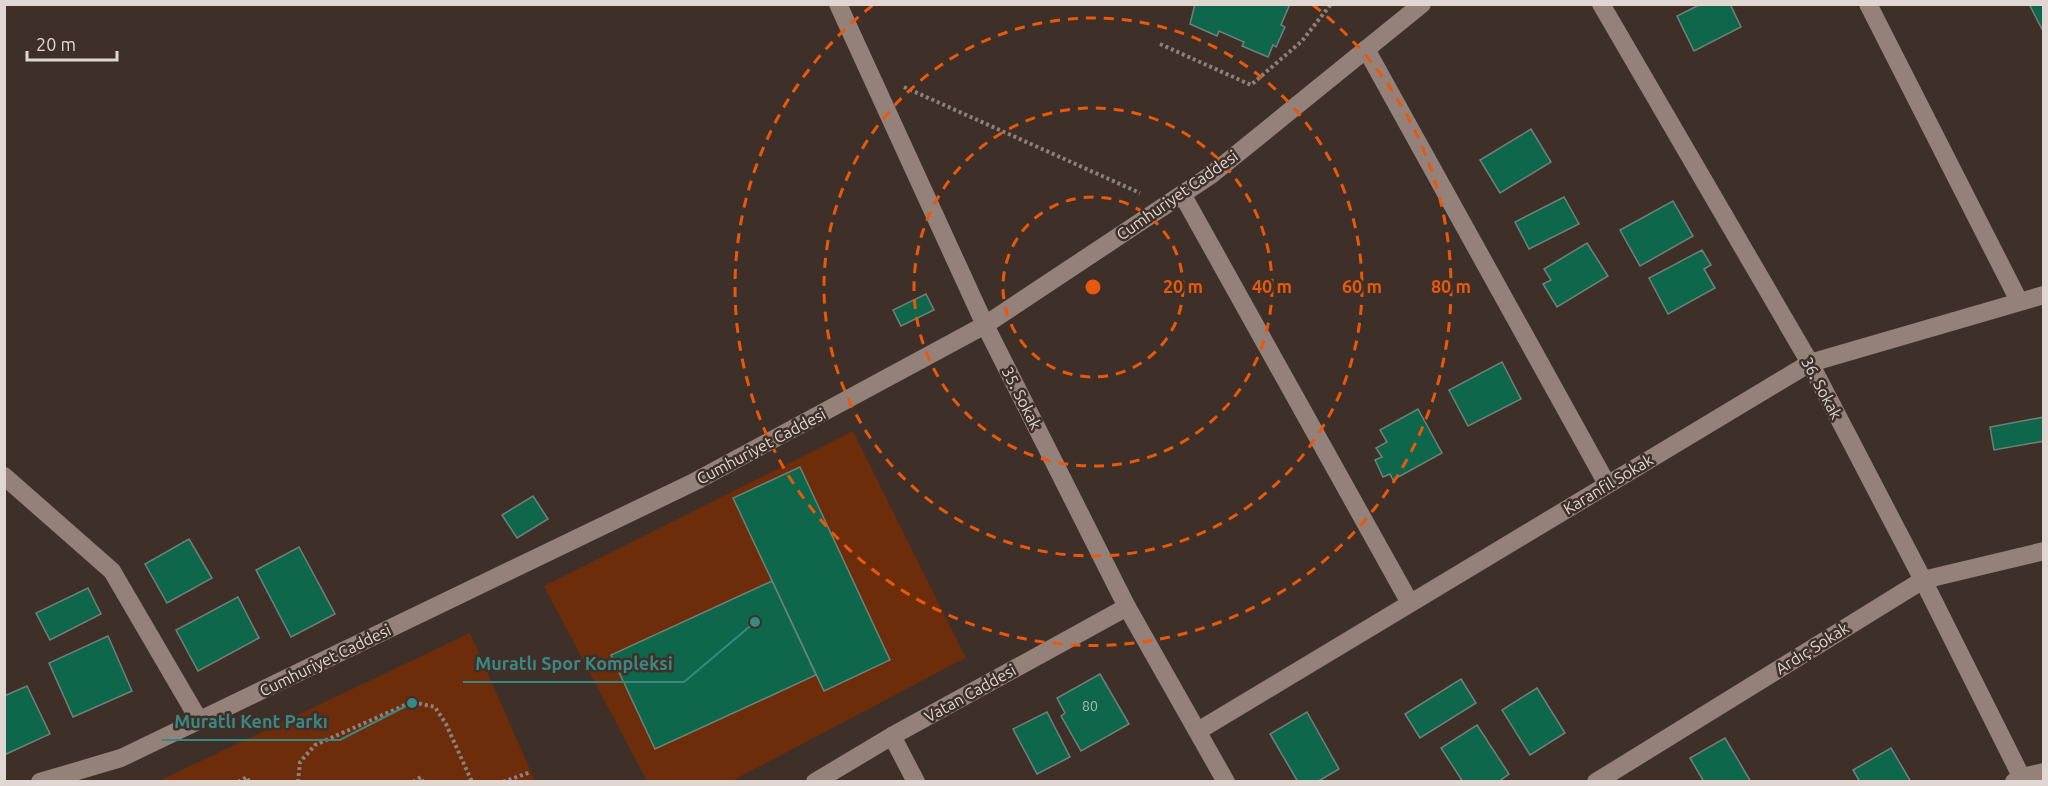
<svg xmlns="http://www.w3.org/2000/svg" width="2048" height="786" viewBox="0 0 2048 786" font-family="Ubuntu,sans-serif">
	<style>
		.green { fill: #6d2d0b }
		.building { fill: #0e674b; stroke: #708179; stroke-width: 1.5 }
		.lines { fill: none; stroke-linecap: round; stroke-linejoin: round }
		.path { stroke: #8d817c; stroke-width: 4; stroke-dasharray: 3 3; stroke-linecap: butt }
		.minor { stroke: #93817a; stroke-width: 18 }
		.ring { fill: none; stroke: #e8590c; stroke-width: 3; stroke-dasharray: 10 8 }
		.labels { text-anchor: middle; stroke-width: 5; stroke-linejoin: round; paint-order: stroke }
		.number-label { font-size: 14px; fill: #acbab0 }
		.street-label { font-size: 16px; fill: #e0d6d2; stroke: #3e3029 }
		.centre { fill: #e8590c; stroke: #3e3029; stroke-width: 3 }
		.ring-label { font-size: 18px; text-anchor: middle; font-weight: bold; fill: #e8590c; stroke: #3e3029; stroke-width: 5; stroke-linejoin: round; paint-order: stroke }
		.leader { fill: none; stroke: #398982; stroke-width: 2 }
		.callout-dot { fill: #398982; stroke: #3e3029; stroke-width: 2 }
		.callout-label { font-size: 18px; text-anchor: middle; font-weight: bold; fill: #398982; stroke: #3e3029; stroke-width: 5; stroke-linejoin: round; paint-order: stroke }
	</style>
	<rect width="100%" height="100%" fill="#3e3029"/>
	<g class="green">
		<path d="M853 431 972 671 965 658 732 781H647L544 586Z"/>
		<path d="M470 633 535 781H157L161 780Z"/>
	</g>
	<g class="building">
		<path d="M1195 4H1290L1281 25 1285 27 1276 47 1273 45 1268 57 1242 46 1244 42 1219 31 1217 36 1190 24Z"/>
		<path d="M1701 4H1730L1741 27 1694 51 1677 16Z"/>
		<path d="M2029 4H2044V33Z"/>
		<path d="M1531 129 1551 162 1500 193 1480 160Z"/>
		<path d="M1564 197 1579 224 1529 249 1515 222Z"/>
		<path d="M1673 201 1693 236 1640 266 1620 230Z"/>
		<path d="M1587 243 1608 276 1557 307 1543 284 1551 280 1544 269Z"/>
		<path d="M1702 250 1711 265 1704 269 1715 288 1668 314 1649 278Z"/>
		<path d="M926 294 934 310 901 326 893 310Z"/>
		<path d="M1502 362 1521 399 1468 426 1449 390Z"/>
		<path d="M1418 409 1442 453 1393 480 1390 474 1383 477 1375 460 1382 457 1376 448 1387 442 1380 430Z"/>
		<path d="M2044 417V441L1994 450 1990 427Z"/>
		<path d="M800 467 890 660 824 691 733 498Z"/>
		<path d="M533 496 548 519 517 538 502 515Z"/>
		<path d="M189 539 212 578 167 603 145 564Z"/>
		<path d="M299 547 335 614 291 637 256 570Z"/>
		<path d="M772 581 816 675 655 749 611 655Z"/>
		<path d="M88 588 101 614 50 640 36 613Z"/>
		<path d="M238 597 259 638 198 671 176 630Z"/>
		<path d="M108 636 132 691 73 717 49 663Z"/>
		<path d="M1100 674 1129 724 1081 751 1061 716 1065 713 1057 698Z"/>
		<path d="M1461 679 1476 703 1420 738 1405 714Z"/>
		<path d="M27 686 50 734 4 755V696Z"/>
		<path d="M1537 688 1565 733 1530 755 1502 710Z"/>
		<path d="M1047 712 1070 757 1037 774 1013 729Z"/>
		<path d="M1307 712 1339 769 1317 782H1298L1270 734Z"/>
		<path d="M1477 725 1509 774 1498 782H1463L1441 748Z"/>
		<path d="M1725 738 1751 782H1704L1690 758Z"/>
		<path d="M1891 748 1911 782H1860L1853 770Z"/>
	</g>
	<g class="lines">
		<g class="path">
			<path d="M1160 44 1251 85 1302 41 1331 4"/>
			<path d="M904 87 1140 193"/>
			<path d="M238 782 247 777 249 782"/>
			<path d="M298 782 300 762 315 745 412 702 435 707 446 724 472 782"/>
			<path d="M413 782 421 777 423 782"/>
			<path d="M503 782 531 772"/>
		</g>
		<g class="minor">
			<path d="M838 4 985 325 1127 607 1226 782"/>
			<path d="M1601 4 1810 363 1923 580 2024 782"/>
			<path d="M1868 4 2019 301"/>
			<path d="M1366 49 1607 484"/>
			<path d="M1182 194 1410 603"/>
			<path d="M4 476 112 571 199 720"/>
			<path d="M1198 731 1810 363 2044 295"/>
			<path d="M892 736 916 782"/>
			<path d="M40 782 121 758 696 481 985 325 1211 175 1422 4"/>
			<path d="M815 782 892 736 1127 607"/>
			<path d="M1596 782 1923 580 2044 551"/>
			<path d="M2014 782 2022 777 2044 772"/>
		</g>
	</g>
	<g class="ring">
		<circle cx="1093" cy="287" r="90"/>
		<circle cx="1093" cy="287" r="179"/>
		<circle cx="1093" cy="287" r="269"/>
		<path d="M1313 5A358 358 0 1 1 873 5"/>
	</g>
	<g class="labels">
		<g class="number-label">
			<text x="1090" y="711">80</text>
		</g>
		<g class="street-label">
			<text transform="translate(1177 195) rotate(-35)" y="6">Cumhuriyet Caddesi</text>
			<text transform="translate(1822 388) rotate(62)" y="6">36. Sokak</text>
			<text transform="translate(1022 398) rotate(63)" y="6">35. Sokak</text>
			<text transform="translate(761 446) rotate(-28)" y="6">Cumhuriyet Caddesi</text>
			<text transform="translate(1608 484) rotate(-31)" y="6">Karanfil Sokak</text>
			<text transform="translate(1812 648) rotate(-32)" y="6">Ardıç Sokak</text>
			<text transform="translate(325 660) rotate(-26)" y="6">Cumhuriyet Caddesi</text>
			<text transform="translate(970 693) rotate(-29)" y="6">Vatan Caddesi</text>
		</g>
	</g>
	<circle cx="1093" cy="287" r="9" class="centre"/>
	<g class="ring-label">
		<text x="1183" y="293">20 m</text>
		<text x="1272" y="293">40 m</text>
		<text x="1362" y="293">60 m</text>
		<text x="1451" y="293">80 m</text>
	</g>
	<path class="leader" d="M755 622L684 682H463M412 703L340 740H162"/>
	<g class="callout-dot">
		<circle cx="755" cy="622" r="6"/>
		<circle cx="412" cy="703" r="6"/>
	</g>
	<g class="callout-label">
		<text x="574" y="670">Muratlı Spor Kompleksi</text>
		<text x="251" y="728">Muratlı Kent Parkı</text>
	</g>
	<rect width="2048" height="786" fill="none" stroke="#e0d6d2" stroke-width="12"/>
	<path d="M27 51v9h90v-9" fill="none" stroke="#e0d6d2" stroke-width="3"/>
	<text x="36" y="51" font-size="18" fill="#e0d6d2" stroke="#3e3029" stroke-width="4.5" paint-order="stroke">20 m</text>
</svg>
